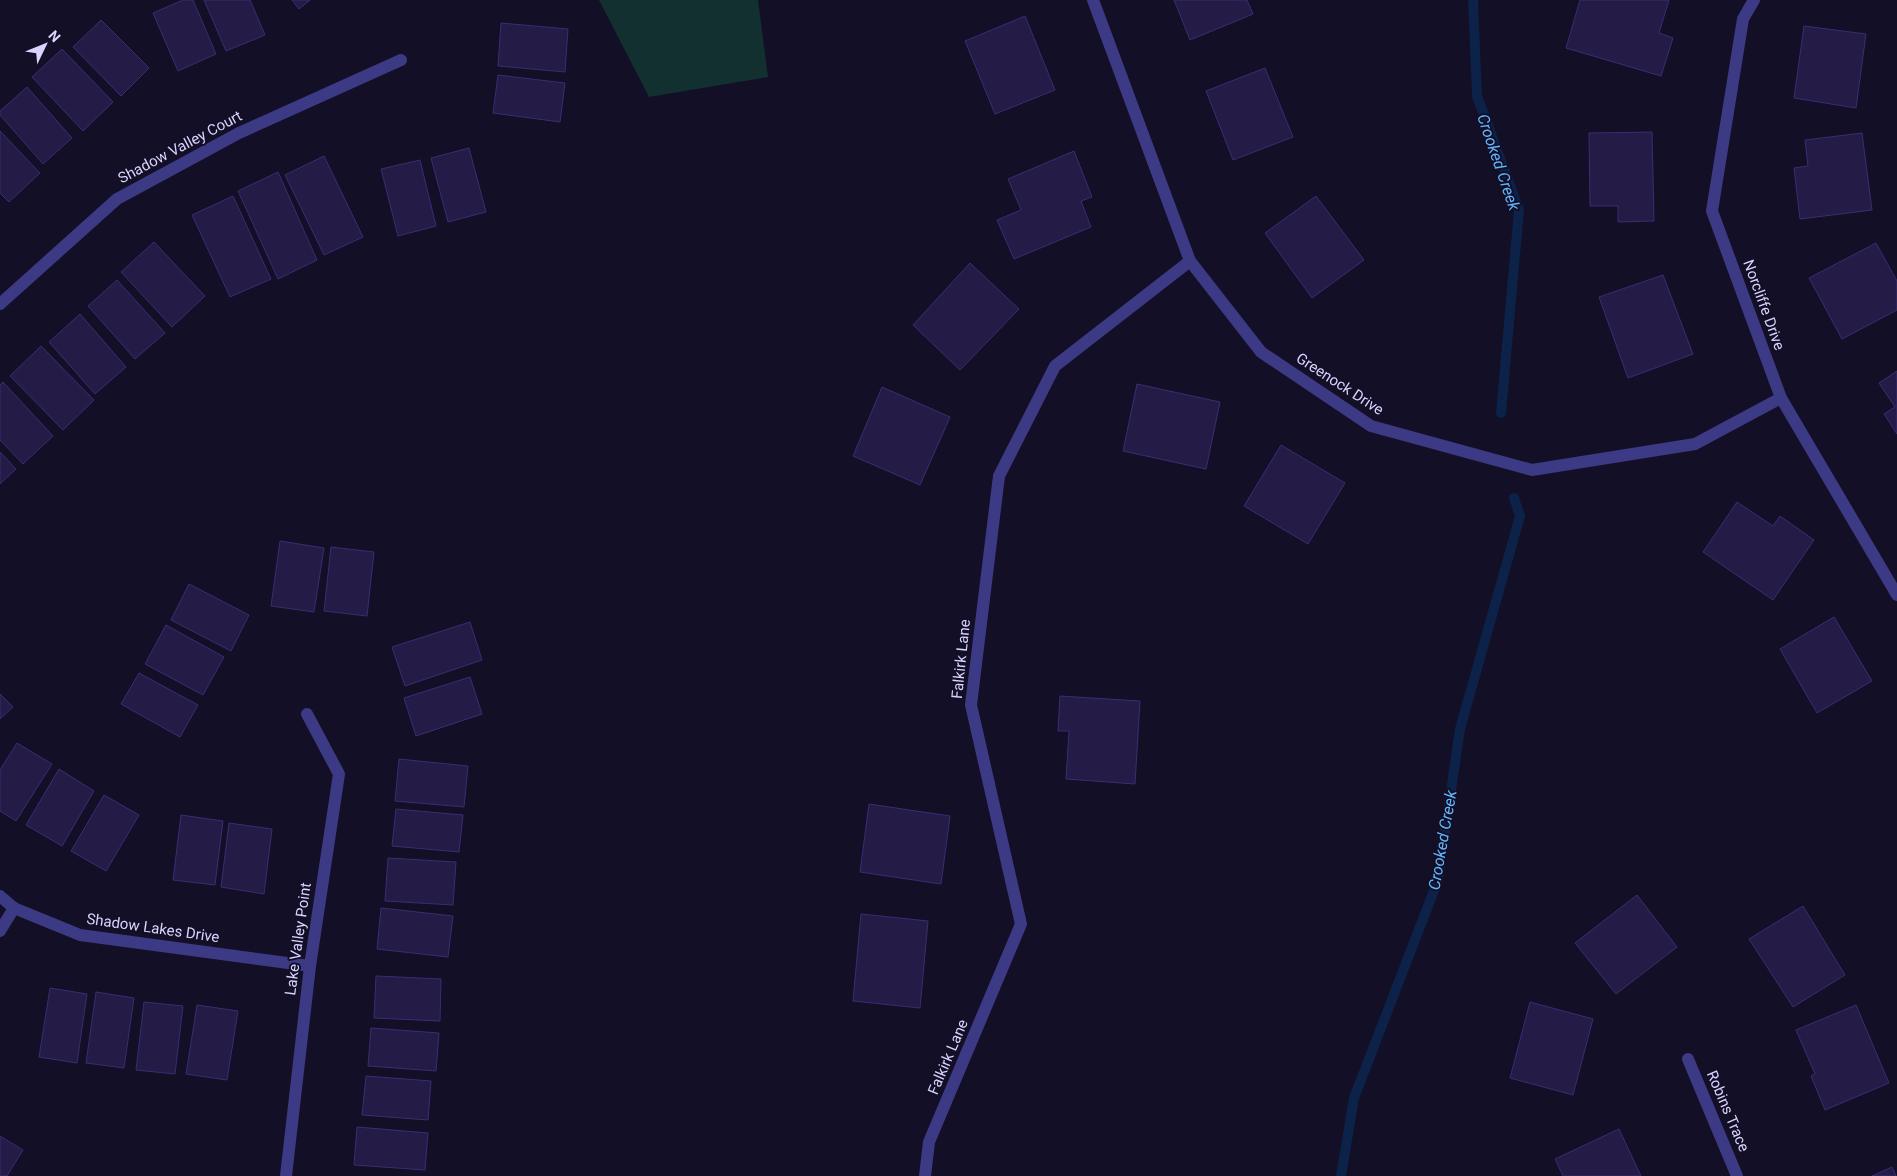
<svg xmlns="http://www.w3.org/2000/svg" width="1897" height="1176" viewBox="0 0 1897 1176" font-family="Roboto,sans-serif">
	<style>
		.green { fill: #12302f }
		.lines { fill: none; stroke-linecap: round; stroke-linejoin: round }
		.stream { stroke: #0c2248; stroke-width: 10 }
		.building { fill: #241b47; stroke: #3b2d73 }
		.minor { stroke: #3d3a85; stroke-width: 12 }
		.labels { text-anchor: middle; stroke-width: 4; stroke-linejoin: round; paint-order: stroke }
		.street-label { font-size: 15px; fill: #d9d4ff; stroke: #130f26 }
		.water-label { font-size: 16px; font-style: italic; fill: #62b6ff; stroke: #130f26 }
	</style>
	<rect width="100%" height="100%" fill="#130f26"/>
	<path class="green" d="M599 0H758L768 77 649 97Z"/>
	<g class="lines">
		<g class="stream">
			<path d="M1473 0 1477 96 1519 210 1501 413"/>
			<path d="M1341 1176 1354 1098 1438 880 1460 729 1520 516 1514 498"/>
		</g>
	</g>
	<g class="building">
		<path d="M183 0H193L216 54 178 71 153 13Z"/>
		<path d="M204 0H250L265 35 226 51Z"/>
		<path d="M292 0H310L299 9Z"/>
		<path d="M1174 0H1247L1253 14 1190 40Z"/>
		<path d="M1580 0H1669L1659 33 1673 38 1661 76 1566 48Z"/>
		<path d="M1025 16 1055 90 995 114 965 41Z"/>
		<path d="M101 20 149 68 121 96 73 47Z"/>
		<path d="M501 23 568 29 565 72 498 66Z"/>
		<path d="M1804 26 1866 34 1856 108 1794 98Z"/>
		<path d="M62 49 113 102 83 131 32 77Z"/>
		<path d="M1265 68 1293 137 1233 160 1206 91Z"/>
		<path d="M498 75 565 83 560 122 493 113Z"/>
		<path d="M27 87 72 138 43 164 0 115V111Z"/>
		<path d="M0 131 40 173 9 202 0 193Z"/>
		<path d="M1652 132 1654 221 1618 222V206H1590L1589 133Z"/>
		<path d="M1862 133 1872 210 1800 219 1794 168 1808 166 1805 140Z"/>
		<path d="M469 148 486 212 448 222 431 158Z"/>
		<path d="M1074 151 1092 197 1081 201 1091 227 1014 259 997 220 1021 210 1008 179Z"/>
		<path d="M324 156 363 237 324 255 285 175Z"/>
		<path d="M420 160 436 226 398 236 381 169Z"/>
		<path d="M278 172 317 260 278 279 238 191Z"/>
		<path d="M233 196 271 279 230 297 192 215Z"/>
		<path d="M1316 196 1364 260 1312 298 1265 233Z"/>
		<path d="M154 242 205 296 172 327 121 272Z"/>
		<path d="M1876 243 1897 281V310L1842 339 1809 278Z"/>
		<path d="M970 263 1019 309 960 370 913 325Z"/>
		<path d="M1663 275 1693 354 1628 378 1599 297Z"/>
		<path d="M117 280 165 333 135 359 88 306Z"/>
		<path d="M80 314 126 367 95 394 49 342Z"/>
		<path d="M41 346 94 400 63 430 10 376Z"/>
		<path d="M1897 371V434L1884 414 1895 407 1879 383Z"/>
		<path d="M3 382 53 436 23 464 0 440V385Z"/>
		<path d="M1137 384 1220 402 1206 469 1123 451Z"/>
		<path d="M882 387 950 417 920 485 853 456Z"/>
		<path d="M1281 445 1345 483 1308 544 1244 506Z"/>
		<path d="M0 452 16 469 0 484Z"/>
		<path d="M1737 502 1773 526 1780 516 1814 540 1773 600 1703 552Z"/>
		<path d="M280 541 324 548 314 612 271 606Z"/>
		<path d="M331 547 374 552 367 616 324 611Z"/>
		<path d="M189 584 249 615 231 651 171 620Z"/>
		<path d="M1834 617 1872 681 1817 713 1780 649Z"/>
		<path d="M470 622 482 660 405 686 392 647Z"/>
		<path d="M166 625 224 657 203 695 145 664Z"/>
		<path d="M139 673 198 705 180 737 121 704Z"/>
		<path d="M470 677 482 714 416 736 404 698Z"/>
		<path d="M0 694 13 707 0 719Z"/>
		<path d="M1060 696 1140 701 1135 784 1066 779 1069 731H1058Z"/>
		<path d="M17 743 52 764 16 821 0 811V770Z"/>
		<path d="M399 759 468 766 464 807 395 801Z"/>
		<path d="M59 769 94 791 62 846 26 825Z"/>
		<path d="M104 795 139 815 106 871 71 851Z"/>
		<path d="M869 804 950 816 941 884 860 872Z"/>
		<path d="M396 809 463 815 459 852 392 846Z"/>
		<path d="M181 815 223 821 215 885 173 880Z"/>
		<path d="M229 823 272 829 264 894 221 887Z"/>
		<path d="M388 858 456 862 453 905 385 901Z"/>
		<path d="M1637 895 1677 947 1616 994 1575 943Z"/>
		<path d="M1803 906 1845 975 1793 1007 1749 939Z"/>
		<path d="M381 908 453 916 448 957 377 949Z"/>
		<path d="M861 914 928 921 920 1008 853 1001Z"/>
		<path d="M376 976 441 979 440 1021 374 1018Z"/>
		<path d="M50 988 87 994 77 1063 39 1057Z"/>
		<path d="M96 992 134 998 124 1068 86 1063Z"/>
		<path d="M144 1002 183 1006 175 1074 136 1070Z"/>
		<path d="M1530 1002 1593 1019 1573 1095 1510 1078Z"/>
		<path d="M197 1005 238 1011 227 1080 186 1074Z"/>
		<path d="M1856 1005 1889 1083 1825 1110 1811 1076 1815 1074 1796 1030Z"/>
		<path d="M371 1028 439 1033 436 1071 368 1066Z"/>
		<path d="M366 1076 431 1081 428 1120 362 1115Z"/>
		<path d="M357 1127 428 1133 425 1170 354 1165Z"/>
		<path d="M1619 1129 1641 1176H1563L1555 1159Z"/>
		<path d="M0 1136 23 1150 7 1176H0Z"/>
		<path d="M1892 1167 1896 1176H1872Z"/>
	</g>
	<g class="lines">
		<g class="minor">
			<path d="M1093 0 1190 261 1261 352 1371 426 1532 470 1695 444 1781 398"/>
			<path d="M1754 0 1743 19 1712 211 1781 398 1897 595"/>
			<path d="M0 304 117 199 239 133 401 60"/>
			<path d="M0 896 14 908 80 935 310 966"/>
			<path d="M0 931 14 908"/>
			<path d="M1688 1059 1737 1176"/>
			<path d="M286 1176 310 966 339 774 307 714"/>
			<path d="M925 1176 929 1142 1021 924 971 705 999 476 1055 366 1190 261"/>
		</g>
	</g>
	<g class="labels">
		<g class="street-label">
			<text transform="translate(180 147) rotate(-28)" y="5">Shadow Valley Court</text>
			<text transform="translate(1764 305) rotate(70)" y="5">Norcliffe Drive</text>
			<text transform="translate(1340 384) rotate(33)" y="5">Greenock Drive</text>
			<text transform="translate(961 659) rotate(-84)" y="5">Falkirk Lane</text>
			<text transform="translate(153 928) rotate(8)" y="5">Shadow Lakes Drive</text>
			<text transform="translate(298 939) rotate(-82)" y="5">Lake Valley Point</text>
			<text transform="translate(948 1057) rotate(-67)" y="5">Falkirk Lane</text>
			<text transform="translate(1728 1111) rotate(67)" y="5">Robins Trace</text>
		</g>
		<g class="water-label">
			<text transform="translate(1499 162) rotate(71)" y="6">Crooked Creek</text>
			<text transform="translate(1442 840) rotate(-80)" y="6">Crooked Creek</text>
		</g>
	</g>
	<g transform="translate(45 45) rotate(47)" stroke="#130f26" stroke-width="4" paint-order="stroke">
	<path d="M0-4L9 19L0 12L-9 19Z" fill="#d9d4ff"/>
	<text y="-8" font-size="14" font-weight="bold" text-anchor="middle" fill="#d9d4ff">N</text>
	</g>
</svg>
